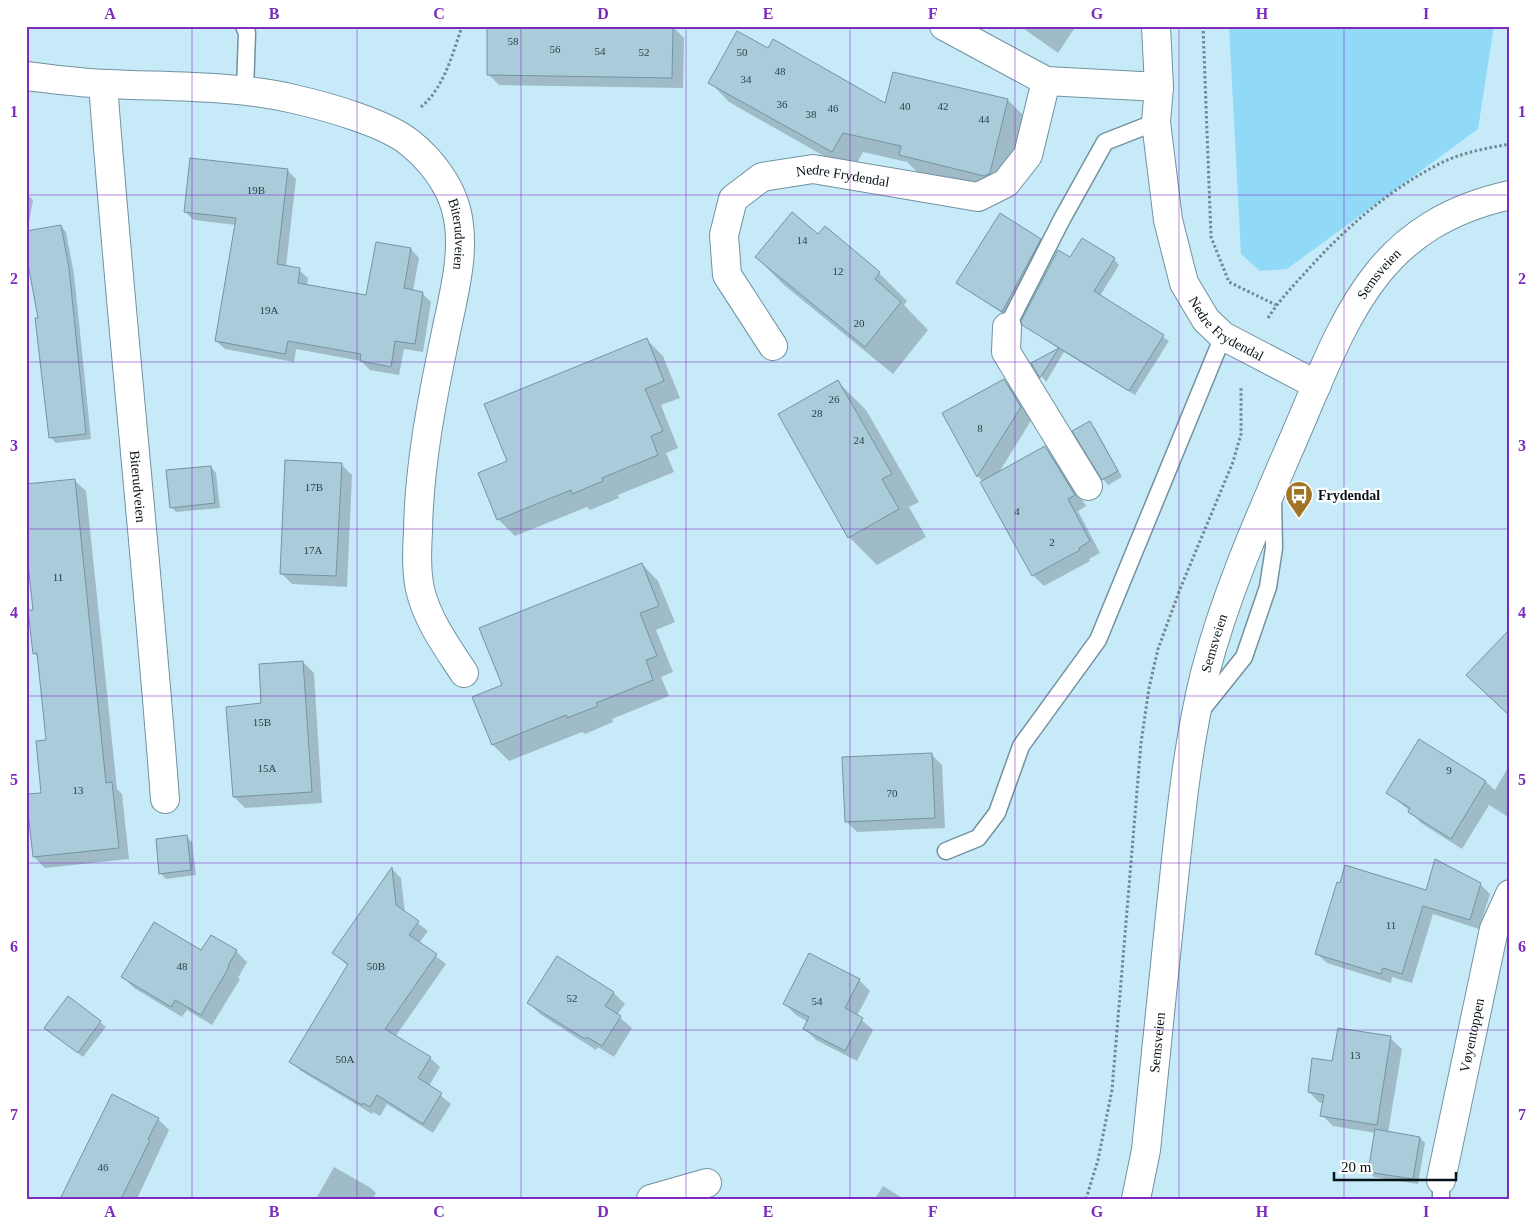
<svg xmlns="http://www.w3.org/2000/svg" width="1536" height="1225" viewBox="0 0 1536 1225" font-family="'Times New Roman',serif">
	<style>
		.green { fill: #90daf8 }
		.shadow { fill: #0003 }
		.building { fill: #a9cbda; stroke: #7494a2 }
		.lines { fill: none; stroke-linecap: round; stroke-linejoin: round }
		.service-casing { stroke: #7192a0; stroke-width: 19 }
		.minor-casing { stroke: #7192a0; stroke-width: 30 }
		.secondary-casing { stroke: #7192a0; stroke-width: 30 }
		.path { stroke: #6f8892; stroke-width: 3; stroke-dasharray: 2.5 2.5; stroke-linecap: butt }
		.service { stroke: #fff; stroke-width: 16 }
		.minor { stroke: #fff; stroke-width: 28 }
		.secondary { stroke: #fff; stroke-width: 28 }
		.grid { fill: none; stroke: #7b2cbf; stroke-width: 1; stroke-opacity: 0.55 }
		.labels { text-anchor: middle; stroke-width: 4.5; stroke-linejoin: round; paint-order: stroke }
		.number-label { font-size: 11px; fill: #304148 }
		.street-label { font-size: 14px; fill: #071318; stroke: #fff }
		.poi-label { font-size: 14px; font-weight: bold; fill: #071318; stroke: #fff; text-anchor: start }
		.neatline { fill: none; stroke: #7b2cbf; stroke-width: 2 }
		.grid-label { font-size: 16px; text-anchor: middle; font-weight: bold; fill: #7b2cbf }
	</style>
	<rect width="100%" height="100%" fill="#c7eaf9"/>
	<path class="green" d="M1229 26H1494L1478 129 1287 269 1260 271 1241 254Z"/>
	<g class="shadow">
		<path d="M1020 26H1076L1058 53Z"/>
		<path d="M673 27 684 38 683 88 499 85 488 74Z"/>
		<path d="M768 50 886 104 1008 100 1028 120 1010 193 920 175 907 162 863 152 852 172 729 102 710 82Z"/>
		<path d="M288 171 296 179 286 267 299 270 308 278 307 286 367 296 377 243 411 249 419 258 413 291 422 293 431 302 423 352 404 349 399 375 370 370 361 361 296 349 294 362 225 349 216 341 236 225 194 220 185 212Z"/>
		<path d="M26 193 33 200 27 232 61 226 66 232 74 274 91 439 56 443 51 438 39 319 26 246Z"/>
		<path d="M819 235 879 273 907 301 904 305 928 330 893 374 784 285 756 257Z"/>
		<path d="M1040 240 1045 245 1008 317 957 283Z"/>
		<path d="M1071 259H1114L1119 265 1100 296 1169 341 1135 395 1064 352 1046 382 1033 364 1059 349 1023 324Z"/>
		<path d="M647 340 663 356 680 398 661 405 678 448 666 453 674 472 618 495 619 498 590 510 587 507 515 536 498 519 509 462Z"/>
		<path d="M1004 380 1015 391 1032 419 998 474 1045 447 1056 459 1086 506 1078 511 1100 553 1089 559 1090 561 1044 586 1033 575 983 482 978 476 944 414Z"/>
		<path d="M838 382 866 410 919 502 909 507 926 537 877 565 849 537Z"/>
		<path d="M1089 423 1095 428 1122 477 1108 485 1103 479Z"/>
		<path d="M341 464 352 475 347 587 292 584 281 573Z"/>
		<path d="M211 467 216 473 220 508 176 512 171 507Z"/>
		<path d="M74 480 86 491 117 789 122 794 129 859 45 868 34 857 47 741 39 658 34 653V611Z"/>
		<path d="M642 564 658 581 675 622 656 630 673 672 661 677 669 696 612 719 613 722 585 734 582 732 509 761 493 745 503 686Z"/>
		<path d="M303 662 314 673 322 803 245 808 234 797 262 704Z"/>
		<path d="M1419 741 1486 782 1495 790 1510 764V818L1489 805 1462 849 1421 823 1410 811 1388 793Z"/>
		<path d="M931 754 942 765 945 828 857 832 846 821Z"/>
		<path d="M187 837 192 842 196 875 166 879 160 873Z"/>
		<path d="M392 869 401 878 405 913 428 931 419 943 446 964 395 1037 430 1058 440 1067 429 1086 451 1104 433 1133 387 1104 380 1116 373 1112 372 1114 301 1071 291 1061 348 966 334 953Z"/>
		<path d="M1480 884 1490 894 1479 929 1433 914 1412 983 1392 977 1391 983 1327 963 1317 954 1427 891Z"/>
		<path d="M236 951 247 962 238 978 240 979 212 1025 187 1010 182 1017 134 988 123 977Z"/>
		<path d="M557 958 614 993 625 1004 617 1015 632 1028 614 1057 598 1047 596 1050 540 1014 529 1003Z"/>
		<path d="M859 980 870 991 857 1016 873 1030 857 1061 816 1040 805 1029 808 1022 796 1015 785 1004Z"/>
		<path d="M69 998 106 1027 83 1057 51 1033Z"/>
		<path d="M1390 1038 1402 1049 1388 1133 1420 1138 1425 1143 1418 1184 1374 1177 1369 1171 1376 1133 1333 1126 1322 1115 1324 1103H1320L1309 1092 1334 1062Z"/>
		<path d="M158 1119 169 1130 137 1199H62Z"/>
		<path d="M334 1167 371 1188 376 1193 373 1199H316Z"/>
		<path d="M883 1186 904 1199H875Z"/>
	</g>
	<g class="building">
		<path d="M487 26H673L672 78 487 75Z"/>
		<path d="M737 31 768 48 773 39 885 103 893 72 1008 99 990 173 984 176 899 155 901 146 843 133 832 152 708 83Z"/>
		<path d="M190 158 288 169 277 264 300 268 298 283 366 295 376 242 411 248 404 288 423 292 415 344 395 341 391 367 360 361 361 354 288 341 285 354 215 341 236 218 184 212Z"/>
		<path d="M792 212 818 234 825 226 880 272 875 279 901 302 865 347 755 257Z"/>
		<path d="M1000 213 1041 239 1002 312 956 283Z"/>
		<path d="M61 225 69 268 86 434 49 438 35 318H38L26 253V231Z"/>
		<path d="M1082 238 1115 258 1094 291 1164 335 1129 391 1022 325 1021 321 1058 250 1070 257Z"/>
		<path d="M647 338 664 381 645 389 663 431 651 436 658 455 602 478 603 481 572 494 571 490 497 520 478 473 507 461 484 404Z"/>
		<path d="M1059 348 1040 378 1031 363Z"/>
		<path d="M1004 379 1021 407 977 477 942 413Z"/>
		<path d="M838 380 892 474 882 479 899 509 848 538 778 414Z"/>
		<path d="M1090 421 1118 471 1102 480 1072 431Z"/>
		<path d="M1045 446 1075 495 1068 499 1090 541 1079 548 1080 550 1032 576 980 482Z"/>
		<path d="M285 460 342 463 336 576 280 574Z"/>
		<path d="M211 466 215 503 170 508 166 470Z"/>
		<path d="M75 479 106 783 112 782 119 848 33 857 26 794 41 793 36 741 46 740 37 653 33 654 28 610H33L26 545V484Z"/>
		<path d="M642 563 659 606 640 613 657 656 646 660 653 680 596 703 598 706 567 718 566 715 492 745 472 697 502 685 479 628Z"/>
		<path d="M1510 629V716L1466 675Z"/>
		<path d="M303 661 312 792 233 797 226 707 261 703 259 664Z"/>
		<path d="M1419 739 1486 781 1451 839 1408 812 1410 808 1386 793Z"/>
		<path d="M932 753 935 818 845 822 842 757Z"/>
		<path d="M187 835 191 870 159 874 156 839Z"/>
		<path d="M1435 859 1481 883 1470 920 1423 906 1402 974 1383 968 1381 974 1315 954 1337 882 1340 883 1345 865 1426 890Z"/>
		<path d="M392 867 396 905 419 921 409 935 437 954 385 1029 431 1057 418 1078 442 1093 423 1124 377 1095 370 1107 363 1103 362 1105 289 1062 348 964 332 953Z"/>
		<path d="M154 922 201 950 211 935 237 950 228 966 229 967 201 1015 175 1000 171 1007 121 977Z"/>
		<path d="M809 953 860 979 845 1008 863 1018 845 1051 803 1029 809 1017 783 1004Z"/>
		<path d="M557 956 614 992 605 1006 621 1016 602 1046 587 1037 585 1039 527 1003Z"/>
		<path d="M68 996 101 1021 78 1053 44 1028Z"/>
		<path d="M1338 1028 1391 1036 1377 1125 1320 1116 1324 1095 1308 1092 1312 1058 1332 1061Z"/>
		<path d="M112 1094 159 1118 148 1139 150 1140 121 1199H60Z"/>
		<path d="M1375 1129 1420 1137 1413 1179 1368 1172Z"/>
	</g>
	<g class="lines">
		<defs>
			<g id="service">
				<path d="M244 26 247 33 245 90"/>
				<path d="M1007 327 1062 219 1105 142 1156 122"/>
				<path d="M1200 712 1244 657 1268 587 1274 548 1273 499"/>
				<path d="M946 851 978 838 997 813 1021 746 1098 640 1223 336"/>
				<path d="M1441 1199V1180"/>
			</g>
			<g id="minor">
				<path d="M944 26 1046 81 1159 87"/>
				<path id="s1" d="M1156 26 1159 87 1156 122 1168 220 1184 283 1206 320 1223 336 1317 385"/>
				<path id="s2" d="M26 76C53 79 80 83 107 84 169 87 233 85 294 99 325 106 386 123 410 143 430 159 449 183 456 209 467 250 453 296 445 337 432 400 419 466 418 531 417 550 416 570 420 589 427 620 447 647 464 673"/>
				<path id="s3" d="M103 84C121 323 147 560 165 799"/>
				<path d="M1007 327 1006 352 1088 486"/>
				<path id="s4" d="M773 346 727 275 724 235 733 199 762 177 813 169 978 197 1006 183 1028 155 1046 81"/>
				<path id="s5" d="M1441 1180 1494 929 1510 894"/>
				<path d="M651 1199 707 1183"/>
			</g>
			<g id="secondary">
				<path id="s6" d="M1136 1199 1146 1150C1155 1065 1163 981 1172 897 1180 822 1187 746 1205 673 1227 589 1263 510 1297 431 1346 317 1375 225 1510 195"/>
			</g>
		</defs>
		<use href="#service" class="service-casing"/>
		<use href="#minor" class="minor-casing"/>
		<use href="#secondary" class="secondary-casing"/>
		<g class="path">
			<path d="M1203 26 1211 237 1229 282 1276 305"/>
			<path d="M421 107C444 88 453 53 462 26"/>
			<path d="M1268 318C1278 302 1291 288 1304 274 1344 229 1389 189 1443 162 1464 152 1488 148 1510 144"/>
			<path d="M1086 1199 1098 1160 1112 1090 1141 743 1149 688 1158 649 1180 589 1233 462 1241 434V386"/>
		</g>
		<use href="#service" class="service"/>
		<use href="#minor" class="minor"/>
		<use href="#secondary" class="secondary"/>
	</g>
	<path class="grid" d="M192 26V1199M357 26V1199M521 26V1199M686 26V1199M850 26V1199M1015 26V1199M1179 26V1199M1344 26V1199M26 195H1510M26 362H1510M26 529H1510M26 696H1510M26 863H1510M26 1030H1510"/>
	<defs>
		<symbol id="bus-pin" viewBox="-11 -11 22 30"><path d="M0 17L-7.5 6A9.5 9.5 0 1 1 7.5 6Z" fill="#a27426" stroke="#fff"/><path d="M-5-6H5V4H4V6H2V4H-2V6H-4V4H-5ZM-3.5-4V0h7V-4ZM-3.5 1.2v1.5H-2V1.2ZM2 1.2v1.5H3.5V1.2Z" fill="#fff"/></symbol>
	</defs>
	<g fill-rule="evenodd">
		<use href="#bus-pin" x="1283" y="479" width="32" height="43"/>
	</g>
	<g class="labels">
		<g class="number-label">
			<text x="513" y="45">58</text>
			<text x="555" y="53">56</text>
			<text x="600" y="55">54</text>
			<text x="644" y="56">52</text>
			<text x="742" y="56">50</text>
			<text x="780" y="75">48</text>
			<text x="746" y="83">34</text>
			<text x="782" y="108">36</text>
			<text x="905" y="110">40</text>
			<text x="943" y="110">42</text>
			<text x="833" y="112">46</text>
			<text x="811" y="118">38</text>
			<text x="984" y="123">44</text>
			<text x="256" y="194">19B</text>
			<text x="802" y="244">14</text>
			<text x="838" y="275">12</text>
			<text x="269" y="314">19A</text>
			<text x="859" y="327">20</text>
			<text x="834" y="403">26</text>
			<text x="817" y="417">28</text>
			<text x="980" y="432">8</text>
			<text x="859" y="444">24</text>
			<text x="314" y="491">17B</text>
			<text x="1017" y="515">4</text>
			<text x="1052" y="546">2</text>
			<text x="313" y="554">17A</text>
			<text x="58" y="581">11</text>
			<text x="262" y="726">15B</text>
			<text x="267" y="772">15A</text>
			<text x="1449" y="774">9</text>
			<text x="78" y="794">13</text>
			<text x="892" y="797">70</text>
			<text x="1391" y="929">11</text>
			<text x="182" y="970">48</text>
			<text x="376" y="970">50B</text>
			<text x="572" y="1002">52</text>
			<text x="817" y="1005">54</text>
			<text x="1355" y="1059">13</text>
			<text x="345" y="1063">50A</text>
			<text x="103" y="1171">46</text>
		</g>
		<g class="street-label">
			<text dy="5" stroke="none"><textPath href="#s4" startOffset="280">Nedre Frydendal</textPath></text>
			<text dy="5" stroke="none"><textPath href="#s2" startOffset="501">Biterudveien</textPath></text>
			<text dy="5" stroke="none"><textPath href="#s6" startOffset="968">Semsveien</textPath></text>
			<text dy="5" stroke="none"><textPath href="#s1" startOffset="324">Nedre Frydendal</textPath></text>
			<text dy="5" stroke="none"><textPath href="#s3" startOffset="404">Biterudveien</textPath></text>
			<text dy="5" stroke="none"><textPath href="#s6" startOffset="562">Semsveien</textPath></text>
			<text dy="5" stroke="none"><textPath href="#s5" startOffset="148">Vøyentoppen</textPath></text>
			<text dy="5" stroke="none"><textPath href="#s6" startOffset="158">Semsveien</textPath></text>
		</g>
		<g class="poi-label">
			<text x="1318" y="500">Frydendal</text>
		</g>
	</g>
	<rect width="1536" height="1225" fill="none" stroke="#ffffff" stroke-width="55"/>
	<path d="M1334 1172v8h122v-8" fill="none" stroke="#071318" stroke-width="2.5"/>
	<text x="1341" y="1172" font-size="15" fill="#071318" stroke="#ffffff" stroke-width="4" paint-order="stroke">20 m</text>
	<rect x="28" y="28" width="1480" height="1170" class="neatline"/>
	<g class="grid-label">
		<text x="110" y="19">A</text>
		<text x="274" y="19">B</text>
		<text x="439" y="19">C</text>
		<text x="603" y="19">D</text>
		<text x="768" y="19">E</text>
		<text x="933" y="19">F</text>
		<text x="1097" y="19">G</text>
		<text x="1262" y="19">H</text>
		<text x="1426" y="19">I</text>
		<text x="14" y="117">1</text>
		<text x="1522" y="117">1</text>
		<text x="14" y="284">2</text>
		<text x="1522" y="284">2</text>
		<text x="14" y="451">3</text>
		<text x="1522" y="451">3</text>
		<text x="14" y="618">4</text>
		<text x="1522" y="618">4</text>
		<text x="14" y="785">5</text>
		<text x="1522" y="785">5</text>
		<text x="14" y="952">6</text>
		<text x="1522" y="952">6</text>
		<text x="14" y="1120">7</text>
		<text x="1522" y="1120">7</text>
		<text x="110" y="1217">A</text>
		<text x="274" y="1217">B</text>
		<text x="439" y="1217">C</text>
		<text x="603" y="1217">D</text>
		<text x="768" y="1217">E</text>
		<text x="933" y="1217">F</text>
		<text x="1097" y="1217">G</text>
		<text x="1262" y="1217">H</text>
		<text x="1426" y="1217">I</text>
	</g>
</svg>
